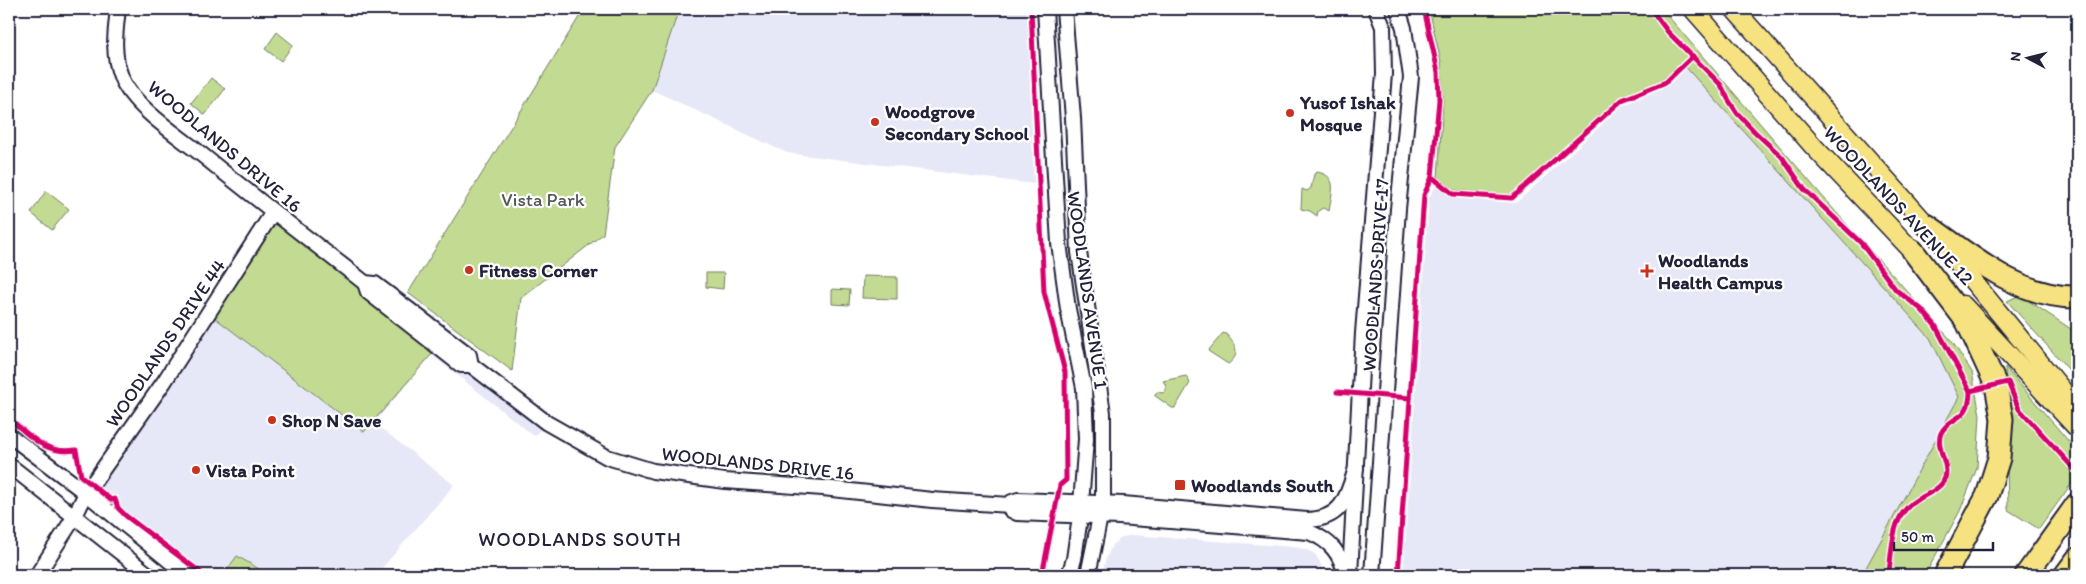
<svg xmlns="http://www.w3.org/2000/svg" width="2086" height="584" viewBox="0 0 2086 584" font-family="Itim,sans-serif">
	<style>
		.built { fill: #e7e8f7 }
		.green { fill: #c2da91; stroke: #727e66 }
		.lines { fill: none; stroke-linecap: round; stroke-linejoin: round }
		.minor-casing { stroke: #22223b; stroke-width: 18 }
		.major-casing { stroke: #22223b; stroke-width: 21 }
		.highway-casing { stroke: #22223b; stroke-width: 25 }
		.minor { stroke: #fff; stroke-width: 14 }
		.major { stroke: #f7e281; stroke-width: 18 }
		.highway { stroke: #f7e281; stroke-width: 21 }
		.cycleway-casing { stroke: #fff; stroke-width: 8 }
		.cycleway { stroke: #d6006c; stroke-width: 5 }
		.poi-dot { fill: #c8321e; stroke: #fff; stroke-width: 2 }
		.labels { text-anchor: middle; stroke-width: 4.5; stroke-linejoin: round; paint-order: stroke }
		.poi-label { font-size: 19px; font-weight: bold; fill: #22223b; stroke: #fff; text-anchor: start }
		.street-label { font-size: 19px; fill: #22223b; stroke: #fff }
		.park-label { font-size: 19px; fill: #525955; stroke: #fff }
		.neighbourhood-label { font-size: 20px; letter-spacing: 1px; fill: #22223b; stroke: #fff }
	</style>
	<rect width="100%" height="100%" fill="#fff"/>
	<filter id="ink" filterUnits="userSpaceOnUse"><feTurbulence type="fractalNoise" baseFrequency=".02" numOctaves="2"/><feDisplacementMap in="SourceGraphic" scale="10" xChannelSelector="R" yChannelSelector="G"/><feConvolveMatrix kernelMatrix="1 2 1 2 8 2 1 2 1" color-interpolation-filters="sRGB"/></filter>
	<g filter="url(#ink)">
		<g class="built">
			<path d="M679 9H1027L1034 184 787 153 652 90Z"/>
			<path d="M1687 68 1930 338 1959 397 1862 575H1403L1429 197 1436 186 1453 198 1516 203 1622 106 1667 86Z"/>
			<path d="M273 212 547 423 534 436 432 355 374 423 454 485 376 575H186L87 493Z"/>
			<path d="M1133 535 1295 547 1307 550 1315 554 1320 562 1324 575H1102L1106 558 1113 544 1123 537Z"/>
		</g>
		<g class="green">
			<path d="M584 9H679L652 90 615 147 603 234 521 298 512 371 408 293Z"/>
			<path d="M1429 9H1662L1835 211 1951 340 1972 372 1980 415 1977 468 1960 511 1925 575H1862L1959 397 1930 338 1682 63 1661 81 1619 98 1510 195 1453 190 1438 177 1443 100 1441 62Z"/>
			<path d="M277 32 293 45 281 61 265 49Z"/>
			<path d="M211 78 225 89 205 115 191 103Z"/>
			<path d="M1317 172C1340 176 1331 194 1329 211L1323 208 1318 211 1317 216 1310 211 1301 209 1302 189 1307 191 1311 188 1314 174Z"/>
			<path d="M46 191 69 209 52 230 31 213Z"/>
			<path d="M273 215 438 347 364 432 210 314Z"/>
			<path d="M706 273H724L723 289 706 287Z"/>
			<path d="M863 276 897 277V299L862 298Z"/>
			<path d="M832 289 850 290 849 305 832 304Z"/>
			<path d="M2020 295 2077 333V379L2007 301Z"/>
			<path d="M1223 333 1226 334C1235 344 1242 354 1228 364L1208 351Z"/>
			<path d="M2005 367 2077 451V476L2039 529 2008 510Z"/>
			<path d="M1186 376 1190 383 1175 408H1172L1154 395 1157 392 1163 393C1168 389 1166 386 1163 381Z"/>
			<path d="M237 556 259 569 254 575H231L226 571Z"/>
		</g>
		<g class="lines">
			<defs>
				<g id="minor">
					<path d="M118 9C115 33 112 56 122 79 134 107 177 135 201 154 255 198 310 240 365 283L375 284 469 355 471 365"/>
					<path d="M1045 9 1059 243 1068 309 1084 388 1086 439 1080 517 1074 559 1069 575"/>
					<path d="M1064 9 1073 118 1079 252 1103 413V502L1088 575"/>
					<path d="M365 283 368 292 461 365H471L547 423 607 457 653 471 725 481 823 488 932 500 1010 505 1012 502 1018 500 1123 504 1307 520C1343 519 1347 497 1356 468"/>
					<path d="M9 435 86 493 187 575"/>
					<path d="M9 465 149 575"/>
					<path d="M1010 505 1011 510 1017 513 1119 517 1309 532C1331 541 1340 553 1346 575"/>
					<path d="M37 575 75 516 86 493 164 382 273 212"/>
					<path d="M1350 575 1363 333 1384 74 1383 27 1376 9"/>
					<path d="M1372 575 1398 209 1411 77 1404 28 1398 9"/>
				</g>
				<g id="major">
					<path d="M1693 9 1814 147 1921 260"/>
					<path d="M1734 9 1927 225 2077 408"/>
					<path d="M1963 305 2077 428"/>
				</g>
				<g id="highway">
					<path d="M1927 225C1973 257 2019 298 2077 297"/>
					<path d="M1913 251 1967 322 1996 385 2002 419 1999 458 1987 496 1945 575"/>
					<path d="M2026 575 2077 504"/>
					<path d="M2065 575 2077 559"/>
				</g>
			</defs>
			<use href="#minor" class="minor-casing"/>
			<use href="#major" class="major-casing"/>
			<use href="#highway" class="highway-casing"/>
			<use href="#minor" class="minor"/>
			<use href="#major" class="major"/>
			<use href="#highway" class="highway"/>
			<defs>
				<g id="cycleway">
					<path d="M1031 9 1044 292 1065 372 1066 480 1060 485 1042 575"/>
					<path d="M1651 9 1668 32 1721 85 1728 99 1737 113 1755 132 1782 157 1804 189 1861 243 1896 290 1921 309 1935 325 1970 391C1970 422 1950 415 1941 433 1934 449 1953 467 1943 482 1938 490 1926 495 1918 499 1891 515 1893 543 1889 571L1884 575"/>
					<path d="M1432 177 1453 194 1512 198 1622 100 1666 82 1693 56"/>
					<path d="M1970 391 2008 382 2019 409 2077 472"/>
					<path d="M1337 392 1410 398"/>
					<path d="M9 418C30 436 46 455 76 450L81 476 111 500 115 499 118 508 126 516 204 575"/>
					<path d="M1398 575 1424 195 1432 177 1439 100 1438 72 1424 9"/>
				</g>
			</defs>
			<use href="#cycleway" class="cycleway-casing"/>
			<use href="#cycleway" class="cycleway"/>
		</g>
	</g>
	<g class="poi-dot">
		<circle cx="1290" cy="113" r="5"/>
		<circle cx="875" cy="122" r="5"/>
		<circle cx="469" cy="270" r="5"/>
		<path d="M1644.5 263.5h5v5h5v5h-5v5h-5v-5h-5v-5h5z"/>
		<circle cx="272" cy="420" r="5"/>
		<circle cx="196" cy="470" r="5"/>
		<rect x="1174" y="479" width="12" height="12" rx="2.5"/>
	</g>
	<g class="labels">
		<g class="poi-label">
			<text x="1300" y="109">Yusof Ishak<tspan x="1300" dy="22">Mosque</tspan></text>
			<text x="885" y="118">Woodgrove<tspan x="885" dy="22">Secondary School</tspan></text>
			<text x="1658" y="267">Woodlands<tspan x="1658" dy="22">Health Campus</tspan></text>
			<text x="479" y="277">Fitness Corner</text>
			<text x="282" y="427">Shop N Save</text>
			<text x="206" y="477">Vista Point</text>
			<text x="1191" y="492">Woodlands South</text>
		</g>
		<g class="street-label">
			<text transform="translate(225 146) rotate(40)" y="7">WOODLANDS DRIVE 16</text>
			<text transform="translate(1899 205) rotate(47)" y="7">WOODLANDS AVENUE 12</text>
			<text transform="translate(1375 275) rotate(-86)" y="7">WOODLANDS DRIVE 17</text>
			<text transform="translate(1088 290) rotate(82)" y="7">WOODLANDS AVENUE 1</text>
			<text transform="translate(165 343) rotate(-56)" y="7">WOODLANDS DRIVE 44</text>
			<text transform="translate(758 463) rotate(6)" y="7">WOODLANDS DRIVE 16</text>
		</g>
		<g class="park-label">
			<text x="543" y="206">Vista Park</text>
		</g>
		<g class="neighbourhood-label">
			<text x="580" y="546">WOODLANDS SOUTH</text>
		</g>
	</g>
	<rect width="2086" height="584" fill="none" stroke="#fff" stroke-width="30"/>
	<rect x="15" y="15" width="2056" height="554" fill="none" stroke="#22223b" stroke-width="2" filter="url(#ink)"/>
	<g transform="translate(2028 58) rotate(277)" stroke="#ffffff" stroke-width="4" paint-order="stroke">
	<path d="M0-4L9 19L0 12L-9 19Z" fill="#22223b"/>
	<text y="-8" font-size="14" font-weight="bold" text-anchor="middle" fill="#22223b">N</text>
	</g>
	<path d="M1894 542v8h99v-8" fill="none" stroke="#22223b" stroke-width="2.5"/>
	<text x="1901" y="542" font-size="15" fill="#22223b" stroke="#ffffff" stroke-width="4" paint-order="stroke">50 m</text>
</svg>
